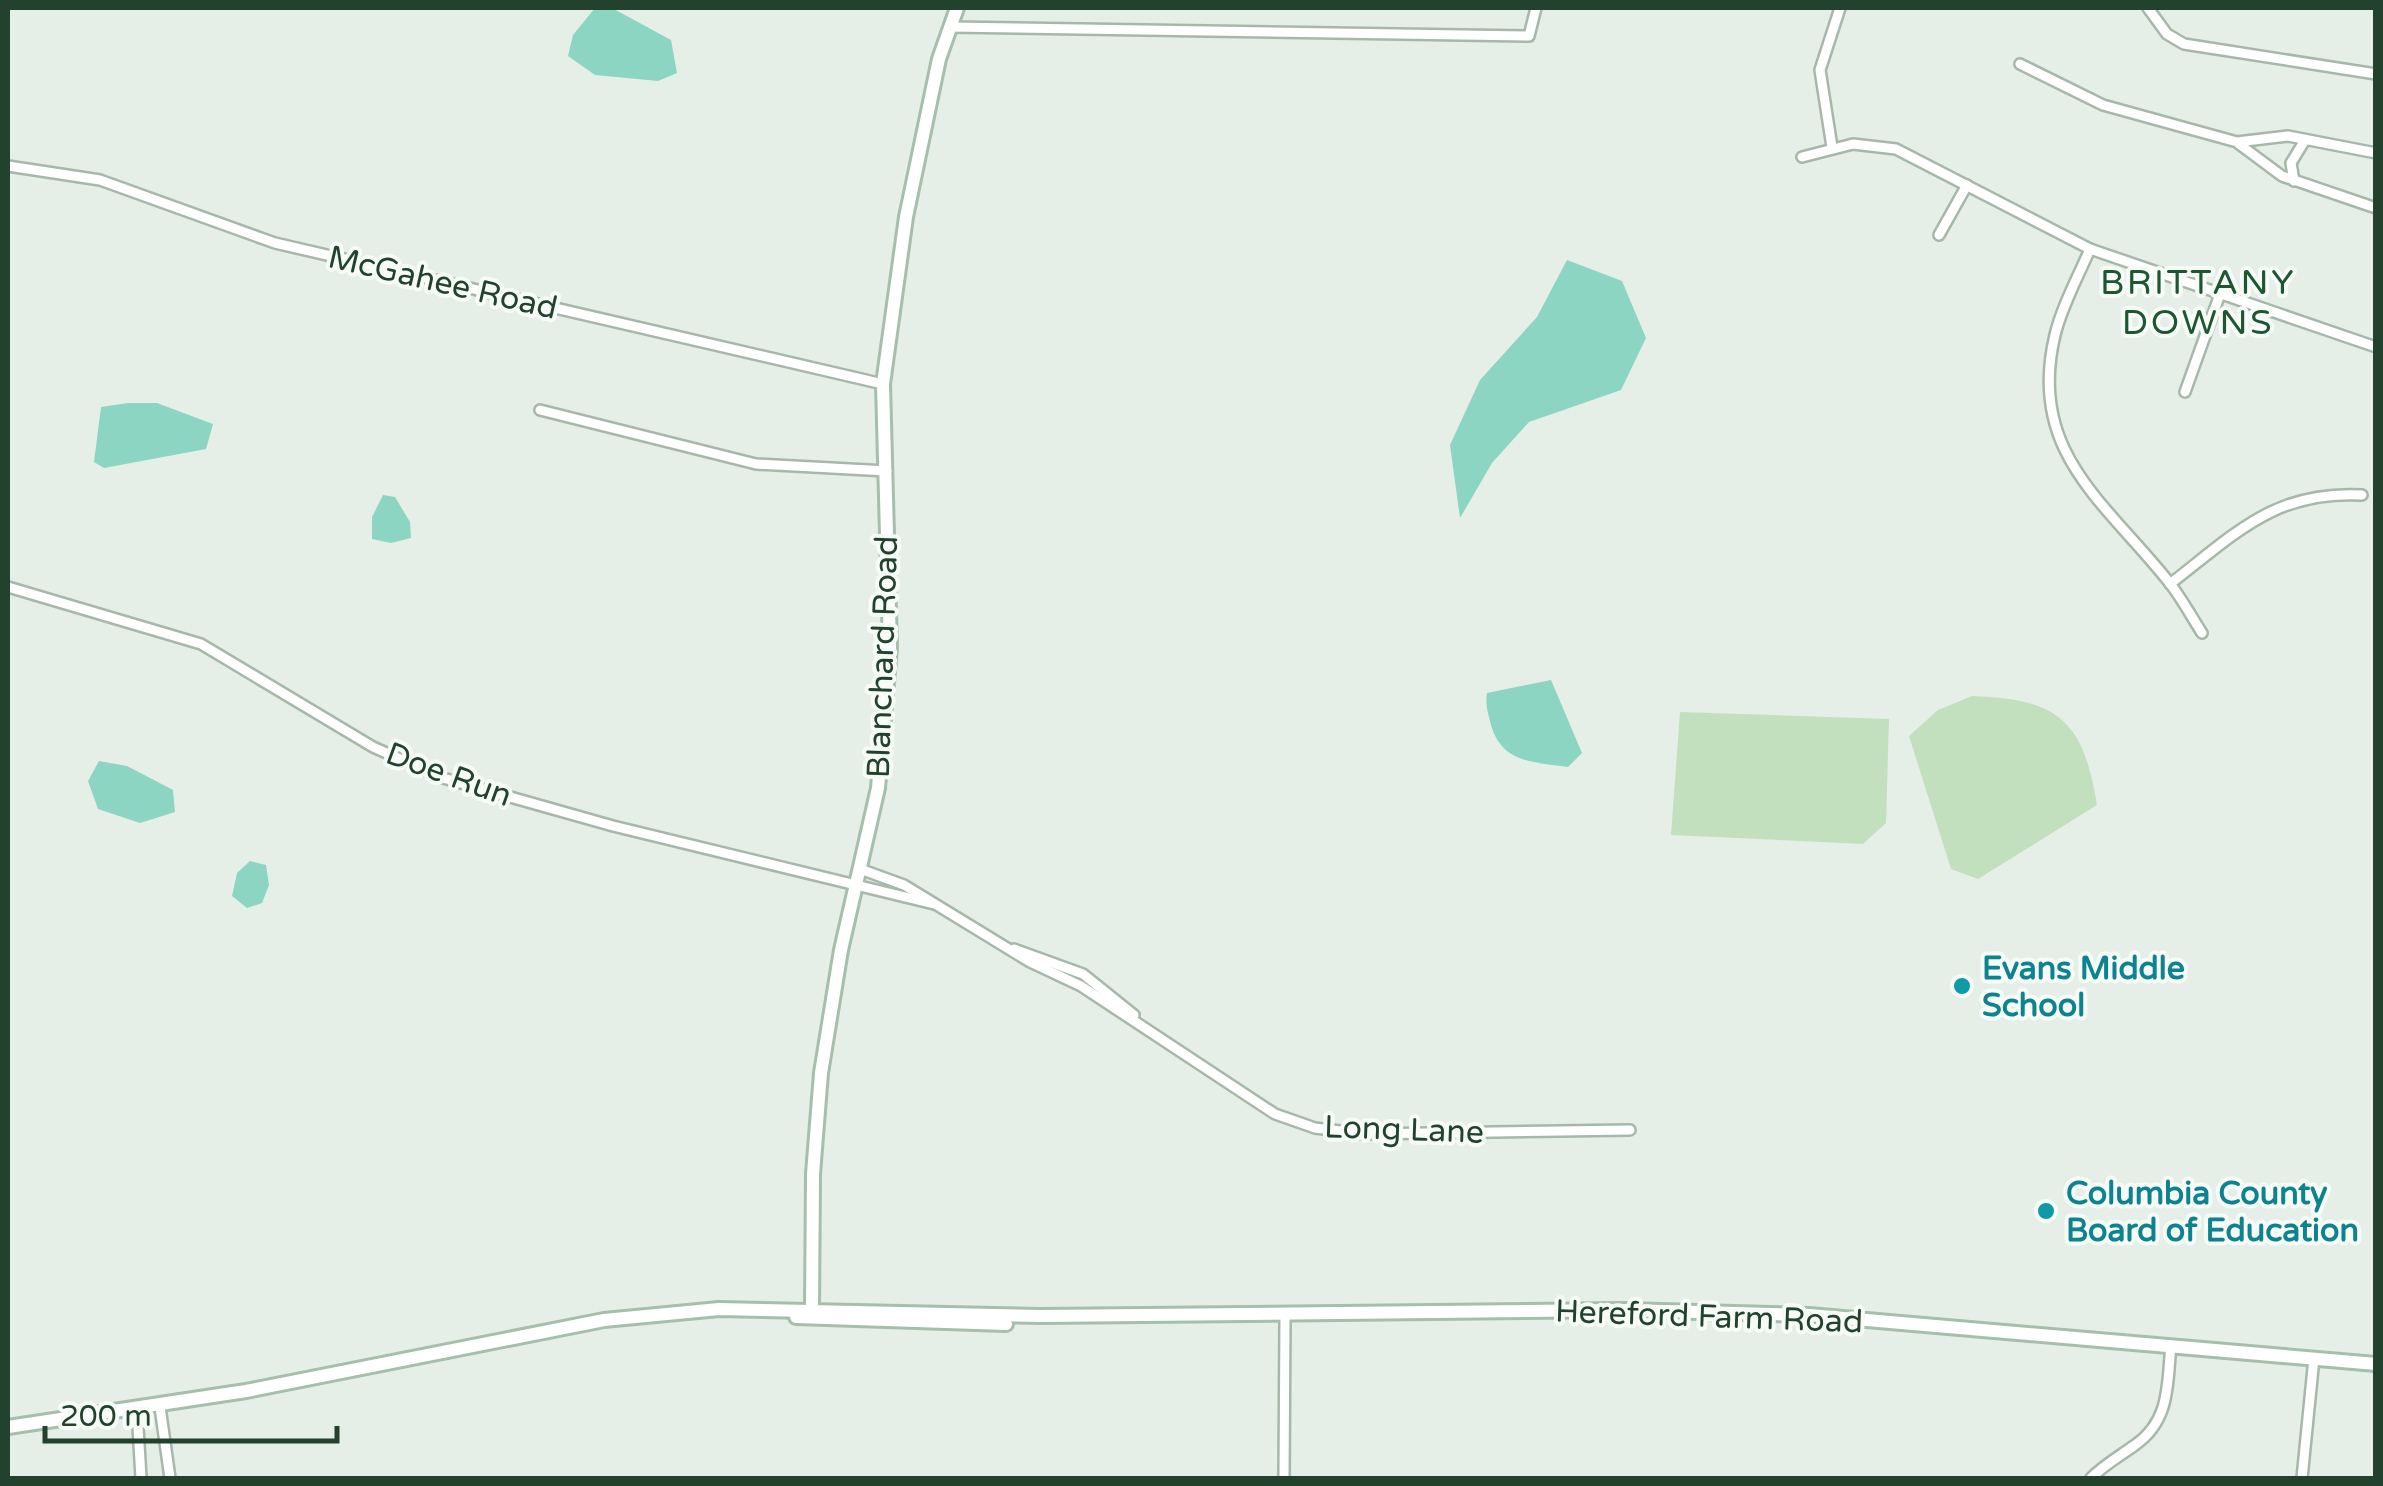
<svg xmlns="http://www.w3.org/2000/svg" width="2383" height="1486" viewBox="0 0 2383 1486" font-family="'Varela Round',sans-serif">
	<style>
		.green { fill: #c3e0be }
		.water { fill: #8cd5c3 }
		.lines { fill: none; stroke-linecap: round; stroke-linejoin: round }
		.street-casing { stroke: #a7b8ab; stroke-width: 14 }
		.secondary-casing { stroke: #a6beac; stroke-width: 18 }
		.street { stroke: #fff; stroke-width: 9 }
		.secondary { stroke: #fff; stroke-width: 12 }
		.culture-dot { fill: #0f9aa8; stroke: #f6fbf7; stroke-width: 4 }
		.labels { text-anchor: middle; stroke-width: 8; stroke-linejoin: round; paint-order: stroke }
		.street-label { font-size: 32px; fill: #23422d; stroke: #f6fbf7 }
		.culture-label { font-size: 32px; font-weight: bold; fill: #0d838f; stroke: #f6fbf7; text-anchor: start }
		.neighbourhood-label { font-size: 35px; letter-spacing: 2.5px; fill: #1e5631; stroke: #f6fbf7 }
	</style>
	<rect width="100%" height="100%" fill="#e5efe7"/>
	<g class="green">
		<path d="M1972 696C2059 699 2083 720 2097 805L1978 879 1951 869 1909 736 1938 710Z"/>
		<path d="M1680 712 1889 719 1886 823 1863 844 1671 835Z"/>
	</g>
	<g class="water">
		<path d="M595 8H612L671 40 677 73 658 81 595 75 568 56 573 35Z"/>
		<path d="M1567 260 1622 281 1646 338 1621 390 1529 422 1492 463 1460 518 1450 445 1480 380 1537 317Z"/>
		<path d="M128 403H157L213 424 206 449 104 468 94 462 101 407Z"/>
		<path d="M383 495 395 497 410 522 411 538 391 543 372 539V517Z"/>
		<path d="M1551 680 1582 753 1568 767C1533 762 1502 763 1491 725 1488 713 1485 705 1487 693Z"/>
		<path d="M99 761 127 766 173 790 175 812 140 823 98 809 88 781Z"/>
		<path d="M250 861 266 865 269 885 262 903 247 908 232 896 237 873Z"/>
	</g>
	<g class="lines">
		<defs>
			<g id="street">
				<path d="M2148 8 2167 34 2184 44 2376 74"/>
				<path d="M949 27 1529 36 1536 8"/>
				<path d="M2020 64 2103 105 2237 142 2288 136 2376 153"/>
				<path d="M2239 144 2282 176 2376 208"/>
				<path d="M1832 147 1820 70 1840 8"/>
				<path d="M1802 157 1853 144 1896 149 2090 249 2376 347"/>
				<path d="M8 166 100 180 275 243 883 384"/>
				<path d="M2294 181 2291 163 2305 140"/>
				<path d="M1939 235 1967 185"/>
				<path d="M2090 249C2078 277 2062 306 2055 335 2027 451 2104 501 2168 581 2181 597 2191 616 2202 633"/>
				<path d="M2185 392 2220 294"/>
				<path d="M540 410 756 464 887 471"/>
				<path d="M2170 584C2235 534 2275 490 2362 495"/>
				<path d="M8 587 201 644 373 747 443 778 613 826 934 904"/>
				<path d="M860 869 904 885 1030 962 1081 986 1275 1114 1315 1128 1365 1134 1630 1130"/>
				<path d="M1014 949 1083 974 1134 1015"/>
				<path d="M160 1407 170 1478"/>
				<path d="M137 1410 141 1478"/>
				<path d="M1284 1478 1285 1317"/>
				<path d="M2091 1478C2105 1464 2120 1456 2135 1445 2171 1420 2167 1383 2171 1345"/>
				<path d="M2302 1478 2314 1358"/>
			</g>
			<g id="secondary">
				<path d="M812 1309 813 1174 821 1073 841 950 878 788 890 648 883 384 906 217 939 59 957 8"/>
				<path d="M796 1317 1006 1324"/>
				<path d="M8 1427 246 1391 604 1320 719 1309 1041 1316 1625 1310 1809 1315 2376 1364"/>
			</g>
		</defs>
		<use href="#street" class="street-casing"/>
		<use href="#secondary" class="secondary-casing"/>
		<use href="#street" class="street"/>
		<use href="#secondary" class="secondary"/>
	</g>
	<g class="culture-dot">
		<circle cx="1962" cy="986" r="10"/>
		<circle cx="2046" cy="1211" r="10"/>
	</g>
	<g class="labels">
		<g class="street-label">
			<text transform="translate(443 282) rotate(13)" y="11">McGahee Road</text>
			<text transform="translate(882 657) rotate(-88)" y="11">Blanchard Road</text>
			<text transform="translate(449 774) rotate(20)" y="11">Doe Run</text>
			<text transform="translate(1404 1129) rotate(2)" y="11">Long Lane</text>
			<text transform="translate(1709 1316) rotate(2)" y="11">Hereford Farm Road</text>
		</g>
		<g class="culture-label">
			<text x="1982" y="979">Evans Middle<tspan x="1982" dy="37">School</tspan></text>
			<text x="2066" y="1204">Columbia County<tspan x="2066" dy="37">Board of Education</tspan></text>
		</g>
		<g class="neighbourhood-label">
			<text x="2198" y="294">BRITTANY<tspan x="2198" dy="40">DOWNS</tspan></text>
		</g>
	</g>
	<rect width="2383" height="1486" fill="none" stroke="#23422d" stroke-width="20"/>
	<path d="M45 1426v15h292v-15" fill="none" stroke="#23422d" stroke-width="5"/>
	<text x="60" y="1426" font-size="30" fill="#23422d" stroke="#f6fbf7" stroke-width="8" paint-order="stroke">200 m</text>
</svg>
